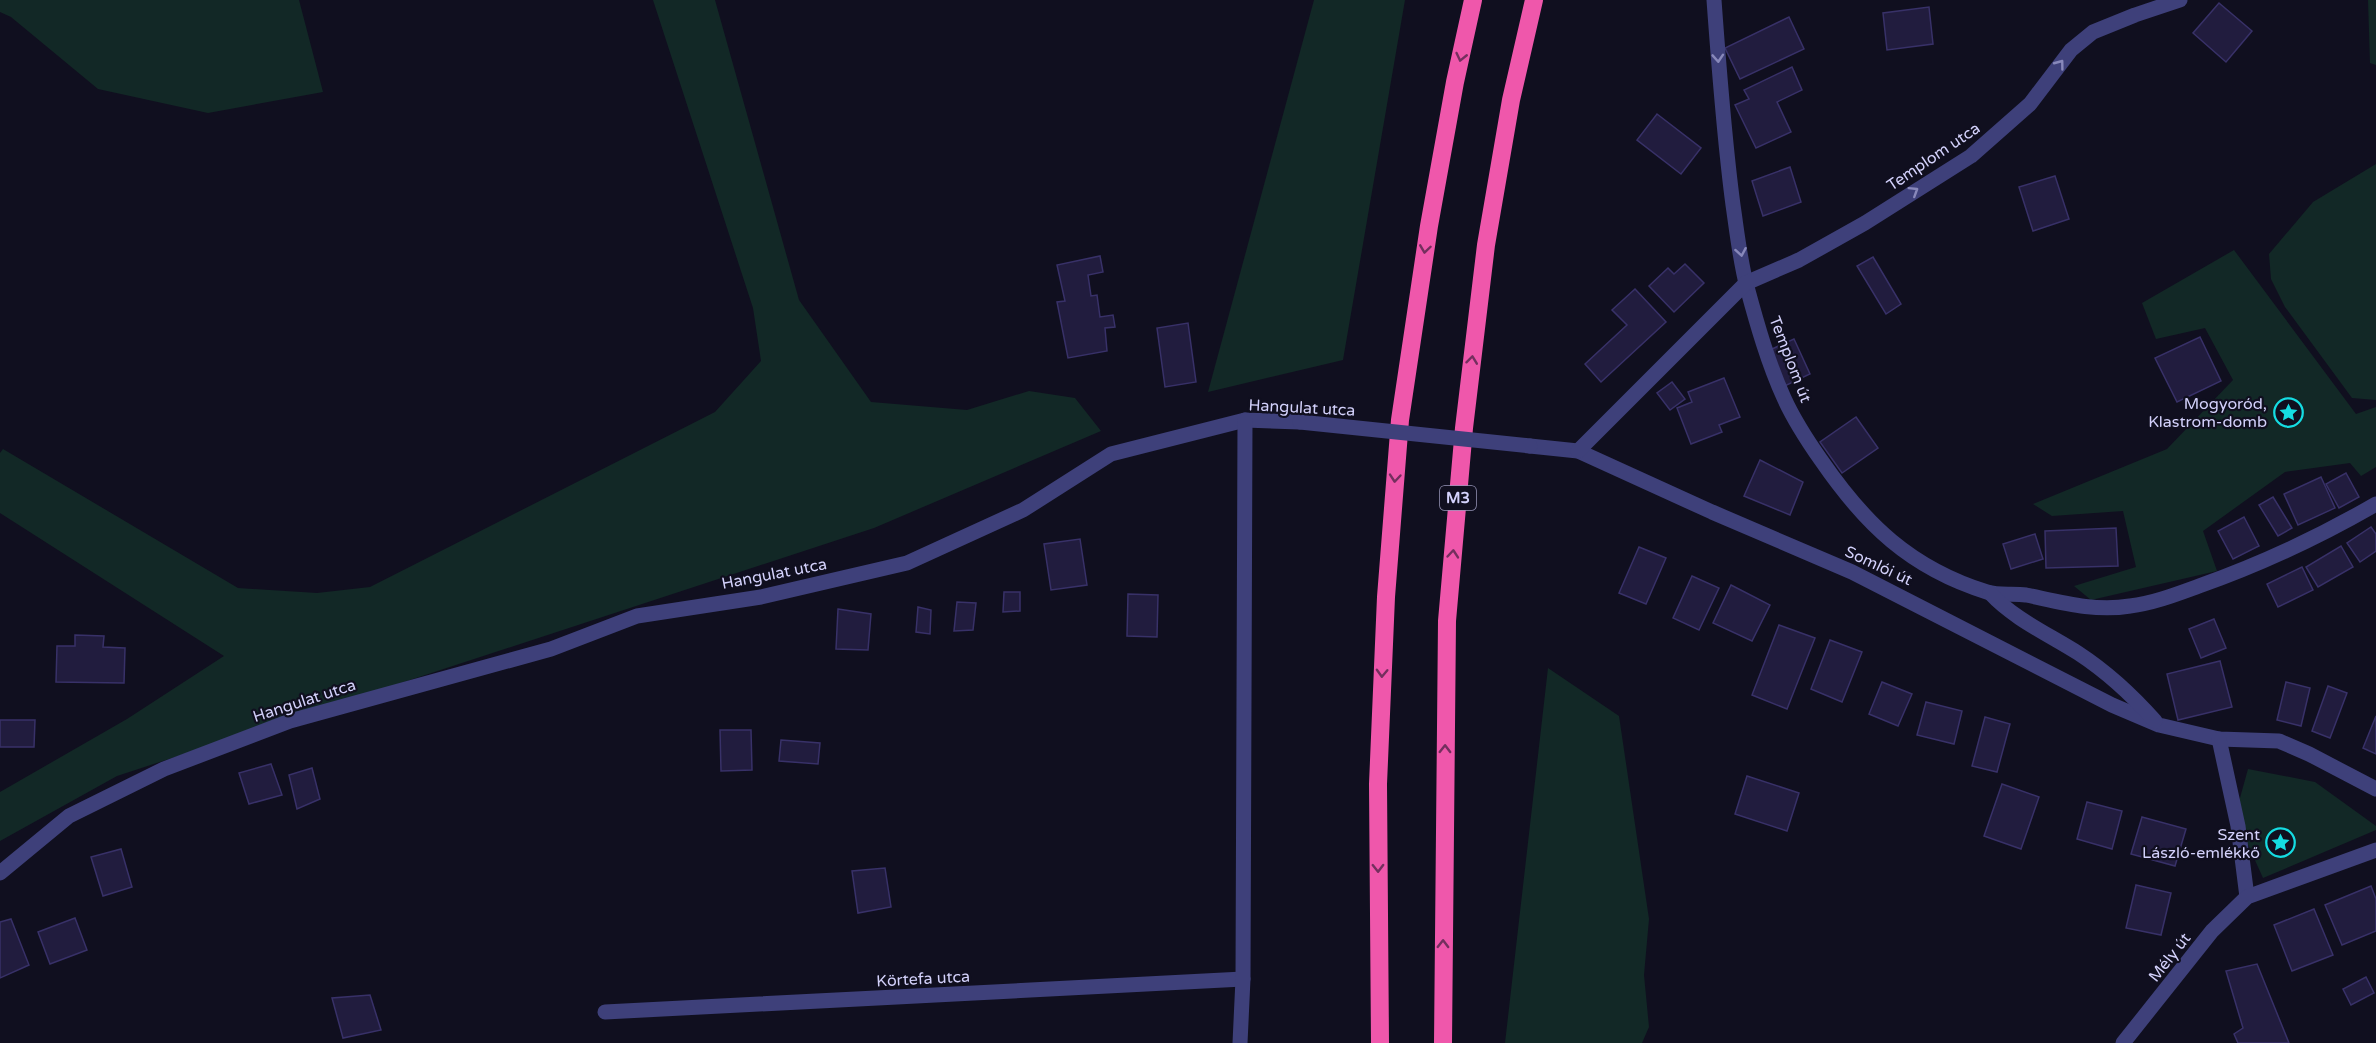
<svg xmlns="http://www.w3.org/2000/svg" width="2376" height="1043" viewBox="0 0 2376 1043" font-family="'Varela Round',sans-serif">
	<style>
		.green { fill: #122826 }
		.building { fill: #211c3e; stroke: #383168; stroke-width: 1.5 }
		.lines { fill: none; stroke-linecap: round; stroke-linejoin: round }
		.minor { stroke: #3e407a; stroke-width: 15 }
		.motorway { stroke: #ef57ab; stroke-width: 18 }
		.minor-bridge { stroke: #3e407a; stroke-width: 15 }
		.oneway { stroke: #742f5e }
		.oneway2 { stroke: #8888ba }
		.labels { text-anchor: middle; stroke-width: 4.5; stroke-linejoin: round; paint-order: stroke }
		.shield { fill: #100f1f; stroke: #9897b9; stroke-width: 1.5 }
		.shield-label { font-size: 15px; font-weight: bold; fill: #d3d1fb }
		.street-label { font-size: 16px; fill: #d3d1fb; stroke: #100f1f }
		.poi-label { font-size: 16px; fill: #d3d1fb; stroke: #100f1f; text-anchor: end }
	</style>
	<rect width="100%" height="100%" fill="#100f1f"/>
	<g class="green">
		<path d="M0 0H299L323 92 208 113 98 89 11 17 0 12Z"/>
		<path d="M653 0H715L799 300 871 402 967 410 1029 391 1075 398 1101 431 874 528 117 776 0 841V792L127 719 224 656 0 513V453L3 449 238 588 317 593 370 587 715 412 761 361 753 308Z"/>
		<path d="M1314 0H1405L1343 360 1208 392Z"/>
		<path d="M2368 0H2376V65L2370 63Z"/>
		<path d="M2376 164V400L2352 398 2285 307 2271 279 2269 254 2313 202Z"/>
		<path d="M2234 250 2356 414 2376 407V467L2361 476 2350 463 2285 472 2203 531 2217 571 2091 600 2074 586 2136 567 2123 511 2052 516 2033 504 2167 449 2233 380 2205 328 2156 339 2142 303Z"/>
		<path d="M1548 668 1619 716 1649 919 1644 975 1649 1027 1642 1043H1505Z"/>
		<path d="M2248 769 2315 782 2376 826V830L2263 878 2235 816Z"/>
	</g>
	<g class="building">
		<path d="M2219 3 2252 31 2226 62 2193 33Z"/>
		<path d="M1929 7 1933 44 1887 50 1883 13Z"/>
		<path d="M1789 17 1804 49 1740 79 1725 48Z"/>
		<path d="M1792 67 1802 90 1777 102 1791 132 1756 148 1735 105 1749 99 1744 90Z"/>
		<path d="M1657 114 1701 148 1681 174 1637 140Z"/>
		<path d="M1790 167 1801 202 1763 216 1752 181Z"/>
		<path d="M2055 176 2069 219 2033 231 2019 187Z"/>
		<path d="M1100 256 1103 272 1088 275 1091 296 1097 295 1100 317 1113 315 1115 327 1105 328 1107 351 1068 358 1057 302 1065 301 1057 265Z"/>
		<path d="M1873 257 1901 304 1886 314 1857 266Z"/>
		<path d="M1685 264 1704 283 1674 312 1649 286 1668 268 1674 274Z"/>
		<path d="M1635 289 1666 322 1601 382 1585 364 1627 325 1612 310Z"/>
		<path d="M1188 323 1196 382 1165 387 1157 328Z"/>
		<path d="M2200 337 2221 381 2177 402 2155 358Z"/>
		<path d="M1794 339 1810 374 1776 390 1761 354Z"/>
		<path d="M1724 378 1740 417 1719 425 1722 432 1691 444 1677 408 1692 402 1688 392Z"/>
		<path d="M1672 382 1685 399 1670 410 1657 393Z"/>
		<path d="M1856 417 1878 448 1842 473 1820 442Z"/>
		<path d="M1760 460 1803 482 1790 515 1744 496Z"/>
		<path d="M2346 473 2359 497 2339 508 2326 484Z"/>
		<path d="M2321 477 2335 508 2298 525 2284 494Z"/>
		<path d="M2273 497 2292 528 2278 536 2259 505Z"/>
		<path d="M2244 517 2259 546 2233 559 2218 531Z"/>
		<path d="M2371 527 2376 534V551L2360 562 2347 543Z"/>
		<path d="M2116 528 2118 566 2046 568 2045 531Z"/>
		<path d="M2035 534 2043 559 2011 569 2003 544Z"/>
		<path d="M1080 539 1087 585 1051 590 1044 544Z"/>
		<path d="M2341 546 2353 567 2318 587 2306 567Z"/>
		<path d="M1639 547 1666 558 1646 604 1619 593Z"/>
		<path d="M2302 567 2313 590 2278 607 2267 584Z"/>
		<path d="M1692 576 1719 588 1699 630 1673 618Z"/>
		<path d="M1731 585 1770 605 1752 641 1713 623Z"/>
		<path d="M1004 592H1020V611L1003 612Z"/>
		<path d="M1128 594 1158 595 1157 637 1127 636Z"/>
		<path d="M957 602 976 603 973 630 954 631Z"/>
		<path d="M918 607 931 610 930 634 916 632Z"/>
		<path d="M838 609 871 614 868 650 836 649Z"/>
		<path d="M2214 619 2226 648 2201 658 2189 629Z"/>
		<path d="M1779 625 1815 638 1787 709 1752 695Z"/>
		<path d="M75 635 104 636 103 647 125 648 124 683 56 682 57 646H75Z"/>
		<path d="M1830 640 1862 652 1842 702 1811 689Z"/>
		<path d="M2220 661 2232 707 2178 720 2167 674Z"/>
		<path d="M1882 682 1912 694 1898 726 1869 714Z"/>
		<path d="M2286 682 2310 688 2301 726 2277 720Z"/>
		<path d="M2328 686 2347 693 2330 738 2312 731Z"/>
		<path d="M1926 702 1962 711 1954 744 1917 735Z"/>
		<path d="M2376 716V754L2363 748Z"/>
		<path d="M1985 717 2010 724 1997 772 1972 766Z"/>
		<path d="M0 720H35L34 747H0Z"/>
		<path d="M720 730H751L752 770 721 771Z"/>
		<path d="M781 740 820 743 818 764 779 761Z"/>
		<path d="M271 764 282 795 249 804 239 773Z"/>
		<path d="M312 768 320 799 297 809 289 775Z"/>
		<path d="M1747 776 1799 793 1787 831 1735 814Z"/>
		<path d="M2002 784 2039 797 2021 849 1984 836Z"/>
		<path d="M2087 802 2122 811 2112 849 2077 839Z"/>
		<path d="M2142 817 2186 829 2175 866 2131 854Z"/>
		<path d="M121 849 132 887 103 896 91 857Z"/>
		<path d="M885 868 891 907 858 913 852 871Z"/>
		<path d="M2136 885 2171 893 2161 935 2126 928Z"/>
		<path d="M2371 886 2376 899V931L2342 945 2325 905Z"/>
		<path d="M2314 909 2333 955 2292 971 2274 925Z"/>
		<path d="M75 918 87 950 50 964 38 932Z"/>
		<path d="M11 919 29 965 0 978V922Z"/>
		<path d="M2257 964 2289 1043H2238L2234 1034 2243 1028 2226 971Z"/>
		<path d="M2366 977 2374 993 2351 1005 2343 989Z"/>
		<path d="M370 995 381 1030 343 1038 332 998Z"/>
	</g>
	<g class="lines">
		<g class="minor">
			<path d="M1714 0C1719 69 1724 137 1733 205 1737 232 1740 261 1747 287 1757 324 1768 363 1784 398 1794 420 1807 440 1821 460 1865 524 1910 568 1987 592 1999 596 2013 593 2026 595 2060 602 2094 612 2130 606 2154 603 2177 594 2199 586 2261 564 2319 537 2376 504"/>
			<path d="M1530 446 1578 451 1712 512 1852 572 2112 705 2159 725 2219 739 2279 741 2309 754 2376 789"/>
			<path d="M1578 451 1746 283 1799 260 1865 223 1971 156 2030 104 2071 50 2093 32 2135 15 2180 0"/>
			<path d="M1990 593C2014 619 2048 634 2078 653 2107 672 2132 695 2155 721"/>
			<path d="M2219 739 2238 826 2247 897"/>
			<path d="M0 873 69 816 164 769 290 721 551 649 637 616 761 597 907 563 1023 510 1111 454 1245 420 1300 422"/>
			<path d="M605 1012 1243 979"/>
			<path d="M1240 1043 1243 979 1245 420"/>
			<path d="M2123 1043 2212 931 2247 897 2376 850"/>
		</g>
		<g class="motorway">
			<path d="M1380 1043 1378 784 1386 597 1400 420 1429 226 1455 82 1473 0"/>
			<path d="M1443 1043 1447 621 1464 428 1486 245 1511 100 1534 0"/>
		</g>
		<path class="minor-bridge" d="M1300 422 1530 446"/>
	</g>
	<defs><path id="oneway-chevron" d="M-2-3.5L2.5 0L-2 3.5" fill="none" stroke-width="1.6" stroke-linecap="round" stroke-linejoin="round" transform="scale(1.5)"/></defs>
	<g class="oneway">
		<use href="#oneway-chevron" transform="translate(1461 57) rotate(103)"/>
		<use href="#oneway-chevron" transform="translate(1425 249) rotate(98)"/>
		<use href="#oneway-chevron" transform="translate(1472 360) rotate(-83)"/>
		<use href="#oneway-chevron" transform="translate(1395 478) rotate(95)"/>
		<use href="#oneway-chevron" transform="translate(1453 554) rotate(-85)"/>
		<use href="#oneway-chevron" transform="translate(1382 673) rotate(92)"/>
		<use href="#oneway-chevron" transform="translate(1445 749) rotate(-89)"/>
		<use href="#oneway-chevron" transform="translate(1378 868) rotate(89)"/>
		<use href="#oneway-chevron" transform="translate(1443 944) rotate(-89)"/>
	</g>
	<g class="oneway2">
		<use href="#oneway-chevron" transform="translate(1718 58) rotate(86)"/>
		<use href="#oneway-chevron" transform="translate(2060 64) rotate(-53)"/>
		<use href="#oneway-chevron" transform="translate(1914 191) rotate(-32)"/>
		<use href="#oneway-chevron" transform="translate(1741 252) rotate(80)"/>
	</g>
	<defs>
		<symbol id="sight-ring" viewBox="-11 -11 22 22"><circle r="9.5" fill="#100f1f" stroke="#15dce2" stroke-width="1.5"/><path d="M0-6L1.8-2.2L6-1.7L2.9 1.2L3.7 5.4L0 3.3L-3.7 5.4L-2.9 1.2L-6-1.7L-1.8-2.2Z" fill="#15dce2"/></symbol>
	</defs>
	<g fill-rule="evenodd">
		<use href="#sight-ring" x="2272" y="396" width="33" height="33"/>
		<use href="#sight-ring" x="2264" y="826" width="33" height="33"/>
	</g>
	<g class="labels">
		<rect class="shield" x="1440" y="486" width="36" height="24" rx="4.5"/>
		<g class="shield-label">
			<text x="1458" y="503">M3</text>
		</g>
		<g class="street-label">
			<text transform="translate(1933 156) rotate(-34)" y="6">Templom utca</text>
			<text transform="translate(1791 359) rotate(69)" y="6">Templom út</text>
			<text transform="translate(1302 407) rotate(3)" y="6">Hangulat utca</text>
			<text transform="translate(1879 565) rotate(25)" y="6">Somlói út</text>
			<text transform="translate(774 573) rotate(-11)" y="6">Hangulat utca</text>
			<text transform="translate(304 700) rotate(-18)" y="6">Hangulat utca</text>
			<text transform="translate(2169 957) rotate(-52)" y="6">Mély út</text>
			<text transform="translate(923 978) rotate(-3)" y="6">Körtefa utca</text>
		</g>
		<g class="poi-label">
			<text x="2267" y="409">Mogyoród,<tspan x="2267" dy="18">Klastrom-domb</tspan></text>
			<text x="2260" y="840">Szent<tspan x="2260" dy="18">László-emlékkő</tspan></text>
		</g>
	</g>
</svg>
